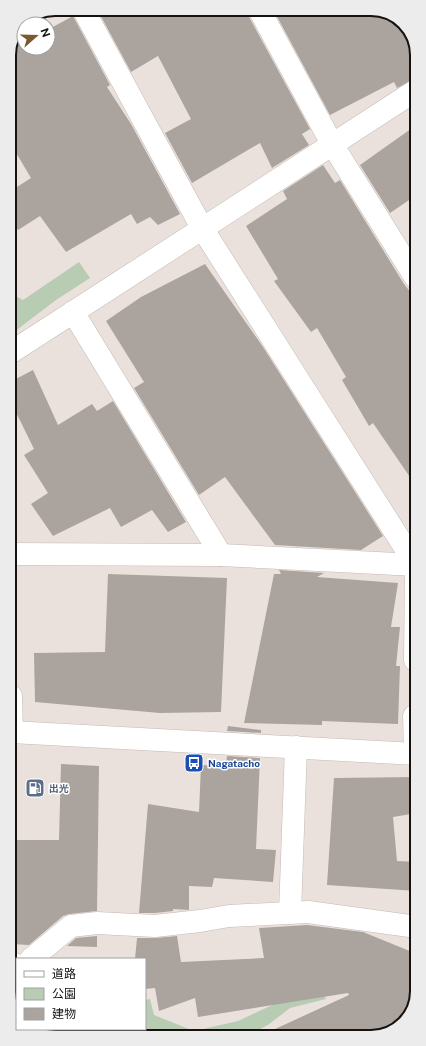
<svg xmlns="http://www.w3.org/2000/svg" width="426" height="1046" viewBox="0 0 426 1046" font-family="'Public Sans','Noto Sans JP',sans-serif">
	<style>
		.green { fill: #b8ccb4 }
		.building { fill: #aba39d; fill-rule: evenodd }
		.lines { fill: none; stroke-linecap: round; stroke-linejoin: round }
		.lane-casing { stroke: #c3bab5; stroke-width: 17 }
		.street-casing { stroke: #c3bab5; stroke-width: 23 }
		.secondary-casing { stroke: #c3bab5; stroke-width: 23 }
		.lane { stroke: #fff; stroke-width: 16 }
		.street { stroke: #fff; stroke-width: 22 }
		.secondary { stroke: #fff; stroke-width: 22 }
		.labels { text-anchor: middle; stroke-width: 3; stroke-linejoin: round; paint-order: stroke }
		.transit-label { font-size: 10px; font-weight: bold; fill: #164399; stroke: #fff; text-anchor: start }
		.service-label { font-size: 10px; font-weight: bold; fill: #4e5e75; stroke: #fff; text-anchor: start }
		.rim { fill: none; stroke: #151210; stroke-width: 2 }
	</style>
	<rect width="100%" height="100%" fill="#ebe1dc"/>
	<g class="green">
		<path d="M79 262 90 278 56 300 10 335V293L23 300Z"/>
		<path d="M317 984 326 999 290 1008 268 1025 247 1036H50L54 1034 56 1029H145V1000L150 999 154 1015 194 1031 238 1021Z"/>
	</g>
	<g class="building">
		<path d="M97 9H247L248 15 310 129 302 134 309 145 272 168 260 143 192 183 165 133 191 119 158 56 131 72Z"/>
		<path d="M273 9H374L399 19 415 41V79L397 88 394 82 330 115Z"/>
		<path d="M43 14 51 28 73 16 110 85 107 87 131 124 180 214 158 225 150 217 137 224 131 214 66 252 40 216 18 230 9 215V192L31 178 9 141V53L23 22ZM24 24H48V48H24Z"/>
		<path d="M415 126V196L390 213 360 165Z"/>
		<path d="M323 165 335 183 340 180 404 284 415 298 416 486 373 423 369 426 342 380 346 377 317 328 311 332 274 281 278 279 246 226 287 199 283 191Z"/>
		<path d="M205 264 263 347 383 536 361 550 275 545 225 477 199 495 134 388 144 382 106 321 141 297Z"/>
		<path d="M33 370 58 425 92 404 97 411 113 401 186 522 168 532 152 510 121 527 110 508 53 536 31 504 48 493 24 455 34 449 10 400V382Z"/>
		<path d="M279 570 324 573 317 577 398 583 391 627H400L396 666H400L398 724 322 721V725L244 723 274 574H281Z"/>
		<path d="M108 574 227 578 221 712 160 713 35 702 34 653 105 652Z"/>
		<path d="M228 726 261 730V733L227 731Z"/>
		<path d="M227 756 260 758 256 849 276 850 273 882 214 878 212 887 189 886V910L173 909V911L155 913H139L148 804 199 812 201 765 226 766Z"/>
		<path d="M61 764 99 766 97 911 69 914 63 916 29 945 11 944V866H14V840H59Z"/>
		<path d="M416 777 417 813 393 817 397 861 417 862V891L327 885 334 778Z"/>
		<path d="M307 925 363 932 417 954V991L408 1019 385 1035H262L349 995 348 993 198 1017 195 998 159 1011 155 988 145 989V959H135L137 938H156L177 936 181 962 264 958 259 928Z"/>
		<path d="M97 936V947L67 946 76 938Z"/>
	</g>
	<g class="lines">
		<defs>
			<path id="lane" d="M11 979 17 972"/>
			<g id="street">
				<path d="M83 9 202 228 416 565 415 660"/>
				<path d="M259 9 332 144 415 277"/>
				<path d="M73 312 221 555"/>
				<path d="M10 353 415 91"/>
				<path d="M10 554 221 555 416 565"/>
				<path d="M414 716 415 754"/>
				<path d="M290 913 296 747"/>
				<path d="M31 959 71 926 97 923 155 926 200 921 229 916 308 912 417 927"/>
				<path d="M11 963 17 965"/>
			</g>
			<g id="secondary">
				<path d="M11 696 12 732"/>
				<path d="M11 732 416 754"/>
			</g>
		</defs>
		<use href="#lane" class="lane-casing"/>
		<use href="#street" class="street-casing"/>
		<use href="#secondary" class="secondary-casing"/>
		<use href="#lane" class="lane"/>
		<use href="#street" class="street"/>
		<use href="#secondary" class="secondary"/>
	</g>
	<defs>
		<symbol id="bus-square" viewBox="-11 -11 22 22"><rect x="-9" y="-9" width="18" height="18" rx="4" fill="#1a4fb4" stroke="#fff"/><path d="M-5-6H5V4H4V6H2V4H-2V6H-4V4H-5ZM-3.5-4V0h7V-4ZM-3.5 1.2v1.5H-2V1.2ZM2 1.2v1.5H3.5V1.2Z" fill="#fff"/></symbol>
		<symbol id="fuel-square" viewBox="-11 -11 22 22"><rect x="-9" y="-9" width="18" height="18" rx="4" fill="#5c6f8a" stroke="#fff"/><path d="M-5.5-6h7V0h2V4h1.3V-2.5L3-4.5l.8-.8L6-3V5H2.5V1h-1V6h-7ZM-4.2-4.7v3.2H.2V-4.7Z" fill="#fff"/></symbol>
	</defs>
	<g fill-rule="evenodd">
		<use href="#bus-square" x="183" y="752" width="22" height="22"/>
		<use href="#fuel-square" x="24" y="777" width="22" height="22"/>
	</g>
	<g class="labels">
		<g class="transit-label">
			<text x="208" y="767">Nagatacho</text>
		</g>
		<g class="service-label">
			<text x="49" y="792">出光</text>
		</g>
	</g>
	<path d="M0 0H426V1046H0ZM55 16H371A39 39 0 0 1 410 55V991A39 39 0 0 1 371 1030H55A39 39 0 0 1 16 991V55A39 39 0 0 1 55 16Z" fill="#ececec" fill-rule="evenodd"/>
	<path class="rim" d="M55 16H371A39 39 0 0 1 410 55V991A39 39 0 0 1 371 1030H55A39 39 0 0 1 16 991V55A39 39 0 0 1 55 16Z"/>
	<rect x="16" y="958" width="130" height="72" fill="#ffffff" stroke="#a1a09f"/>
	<rect x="24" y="971" width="20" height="6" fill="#ffffff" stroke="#a1a09f"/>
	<text x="52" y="978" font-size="12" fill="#151210">道路</text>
	<rect x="24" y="988" width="20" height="12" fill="#b8ccb4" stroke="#a1a09f"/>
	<text x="52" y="998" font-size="12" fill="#151210">公園</text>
	<rect x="24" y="1008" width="20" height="12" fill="#aba39d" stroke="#a1a09f"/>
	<text x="52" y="1018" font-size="12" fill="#151210">建物</text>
	<g transform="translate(36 36) rotate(70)"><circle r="19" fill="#ffffff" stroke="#a1a09f"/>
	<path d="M0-3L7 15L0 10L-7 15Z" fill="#7b5930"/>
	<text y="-6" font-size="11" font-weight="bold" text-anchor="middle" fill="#151210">N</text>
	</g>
</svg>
